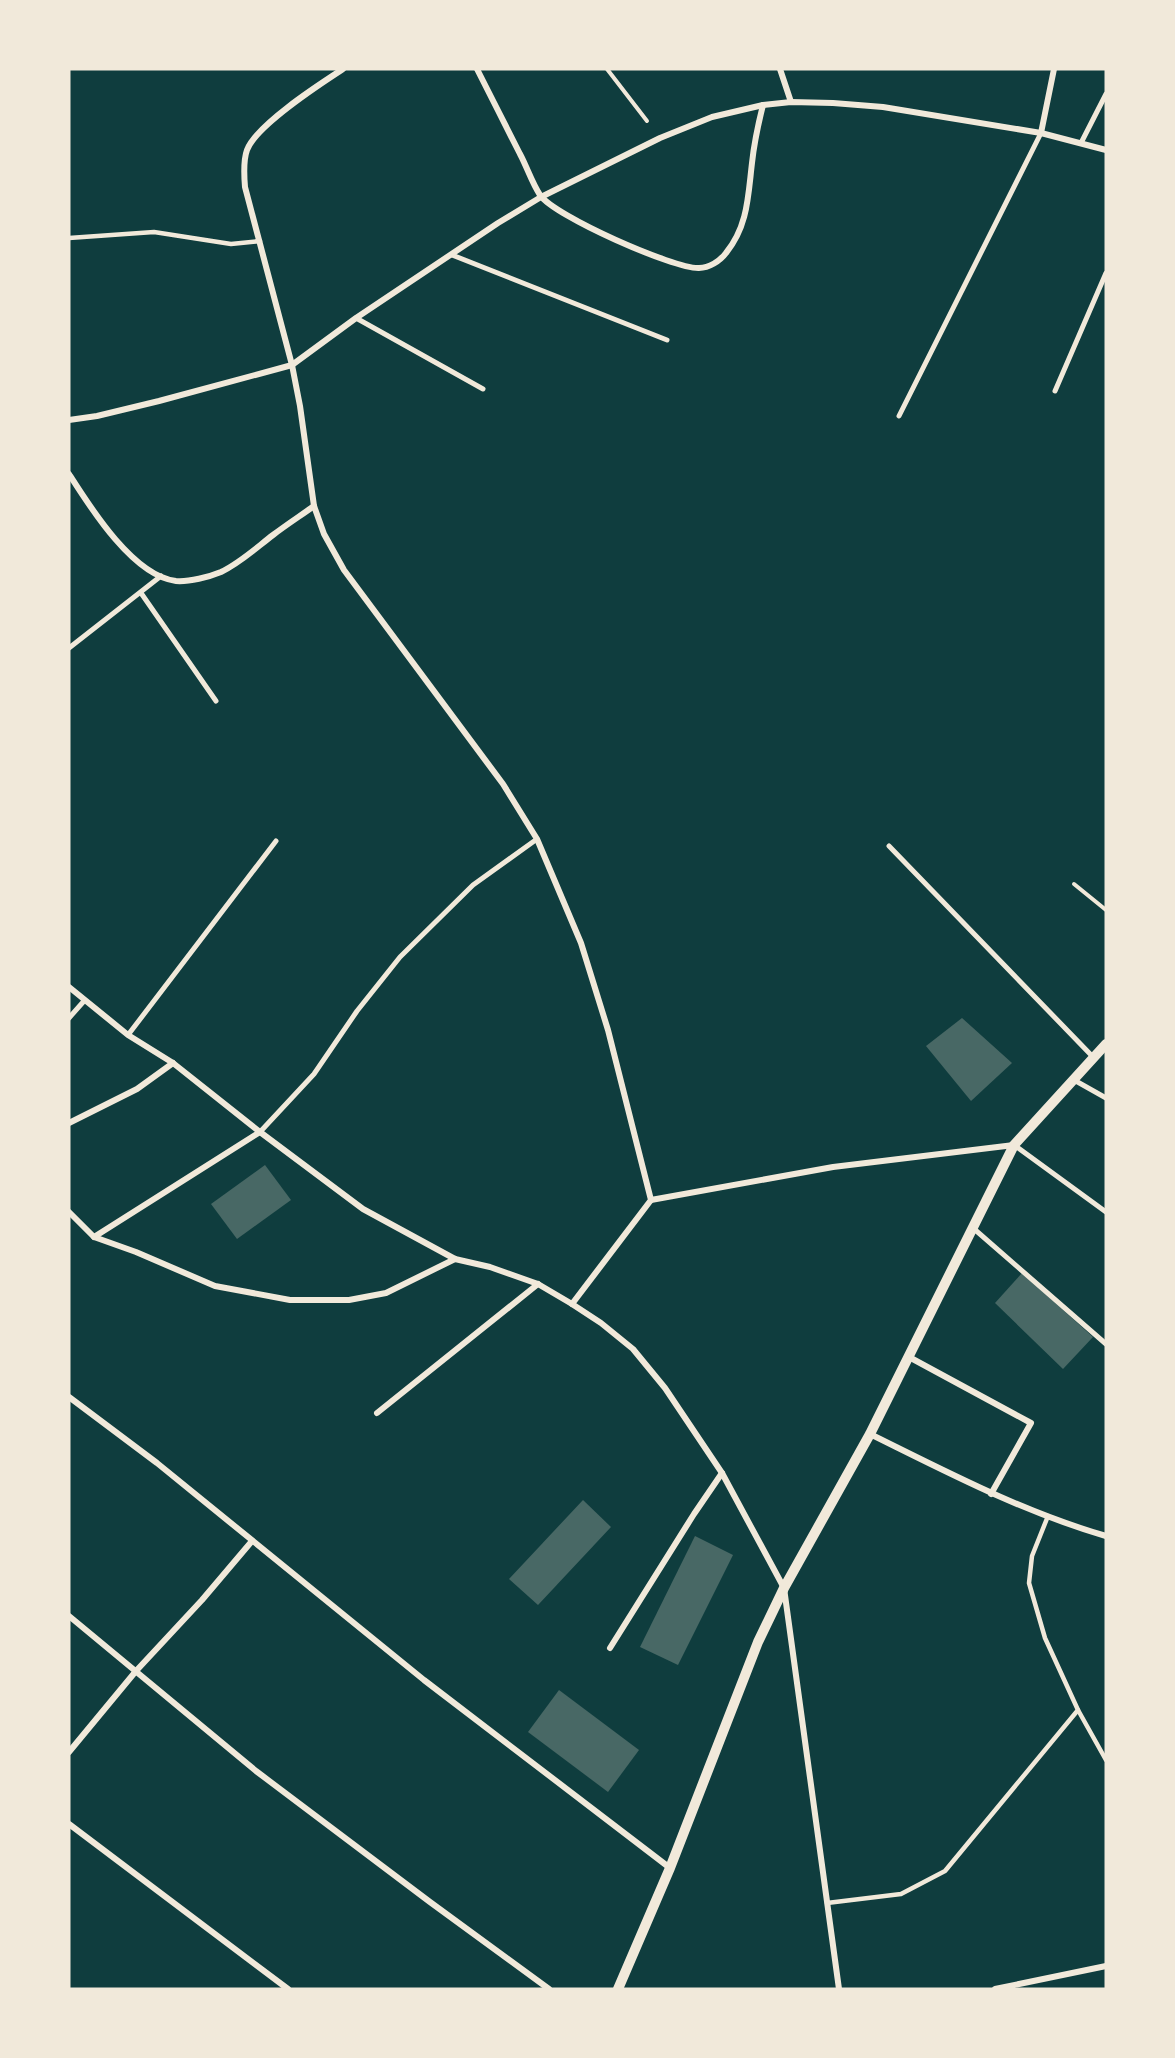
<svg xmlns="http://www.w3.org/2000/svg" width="1175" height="2058" viewBox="0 0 1175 2058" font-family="Lato,sans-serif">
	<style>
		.building { fill: #486865 }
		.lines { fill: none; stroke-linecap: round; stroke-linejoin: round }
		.path { stroke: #f1e9da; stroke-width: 4 }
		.service { stroke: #f1e9da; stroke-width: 4.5 }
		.pedestrian { stroke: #f1e9da; stroke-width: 5 }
		.minor { stroke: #f1e9da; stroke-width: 6 }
		.tertiary { stroke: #f1e9da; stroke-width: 10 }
	</style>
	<rect width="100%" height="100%" fill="#0f3d3e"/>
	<g class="building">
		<path d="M962 1018 1012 1063 971 1101 926 1046Z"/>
		<path d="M265 1165 291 1200 237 1239 211 1204Z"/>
		<path d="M1022 1273 1093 1337 1063 1369 995 1303Z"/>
		<path d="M583 1500 611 1527 538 1605 509 1579Z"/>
		<path d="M695 1536 733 1555 678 1665 640 1647Z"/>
		<path d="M559 1690 639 1750 608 1792 528 1732Z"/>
	</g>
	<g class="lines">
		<g class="path">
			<path d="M607 69 647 121"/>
			<path d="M1074 884 1106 910"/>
		</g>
		<g class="service">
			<path d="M69 238 154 232 231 244 260 241"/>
			<path d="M1078 1710 1106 1760"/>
			<path d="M827 1903 901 1894 945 1871 1078 1710 1045 1638 1029 1583 1032 1556 1048 1516"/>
		</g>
		<g class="pedestrian">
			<path d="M1081 143 1106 94"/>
			<path d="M452 255 667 340"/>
			<path d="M356 318 483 389"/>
			<path d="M1055 391 1106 273"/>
			<path d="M899 416 1041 133"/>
			<path d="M141 593 216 701"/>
			<path d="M69 648 161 576"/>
			<path d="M889 846 1094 1058"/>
			<path d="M69 1018 84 1001"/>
			<path d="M128 1035 276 841"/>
			<path d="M1074 1080 1106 1098"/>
			<path d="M260 1132 314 1074 357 1011 400 957 473 885 537 839"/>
			<path d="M1014 1145 1106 1212"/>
			<path d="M973 1228 1106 1344"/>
		</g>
		<g class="minor">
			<path d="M343 69C320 84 256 125 247 150 243 161 244 175 245 187L292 365 300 406 314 506 324 534 344 570 503 784 537 839 581 943 608 1030 651 1200 572 1304"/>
			<path d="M477 69C491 97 506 126 520 154 527 167 532 183 540 195 554 216 674 269 699 268 709 268 720 261 726 253 748 226 748 196 752 163 754 144 758 125 763 105"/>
			<path d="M780 69 791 102"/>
			<path d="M1041 133 1054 69"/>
			<path d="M69 420 97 416 159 401 292 365 356 318 498 223 541 197 660 138 712 117 763 105 791 102 833 103 883 107 1041 133 1106 150"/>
			<path d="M69 474C90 507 133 576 176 581 189 582 209 577 221 572 240 563 256 548 273 535 286 525 300 516 314 506"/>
			<path d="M69 987 128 1035 173 1063 260 1132 363 1209 455 1259 490 1267 538 1284 572 1304 601 1323 633 1349 665 1388 722 1473 784 1588 839 1989"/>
			<path d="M69 1123 137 1089 173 1063"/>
			<path d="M651 1200 833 1167 1014 1145"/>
			<path d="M69 1212 94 1237 136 1252 215 1286 290 1300H349L386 1293 455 1259"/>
			<path d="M94 1237 260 1132"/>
			<path d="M909 1357 1031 1423 991 1494"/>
			<path d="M69 1397 157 1463 424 1680 670 1868"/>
			<path d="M377 1413 538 1284"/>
			<path d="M870 1434C947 1472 1023 1512 1106 1536"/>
			<path d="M69 1616 256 1771 430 1902 549 1989"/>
			<path d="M610 1648 694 1514 722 1473"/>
			<path d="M69 1752 136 1671 202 1600 252 1541"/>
			<path d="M69 1824 288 1989"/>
			<path d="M995 1989 1106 1966"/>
		</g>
		<path class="tertiary" d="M618 1989 670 1868 758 1642 784 1588 870 1434 1014 1145 1106 1044"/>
	</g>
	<rect width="1175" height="2058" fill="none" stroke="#f1e9da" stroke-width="141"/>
</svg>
